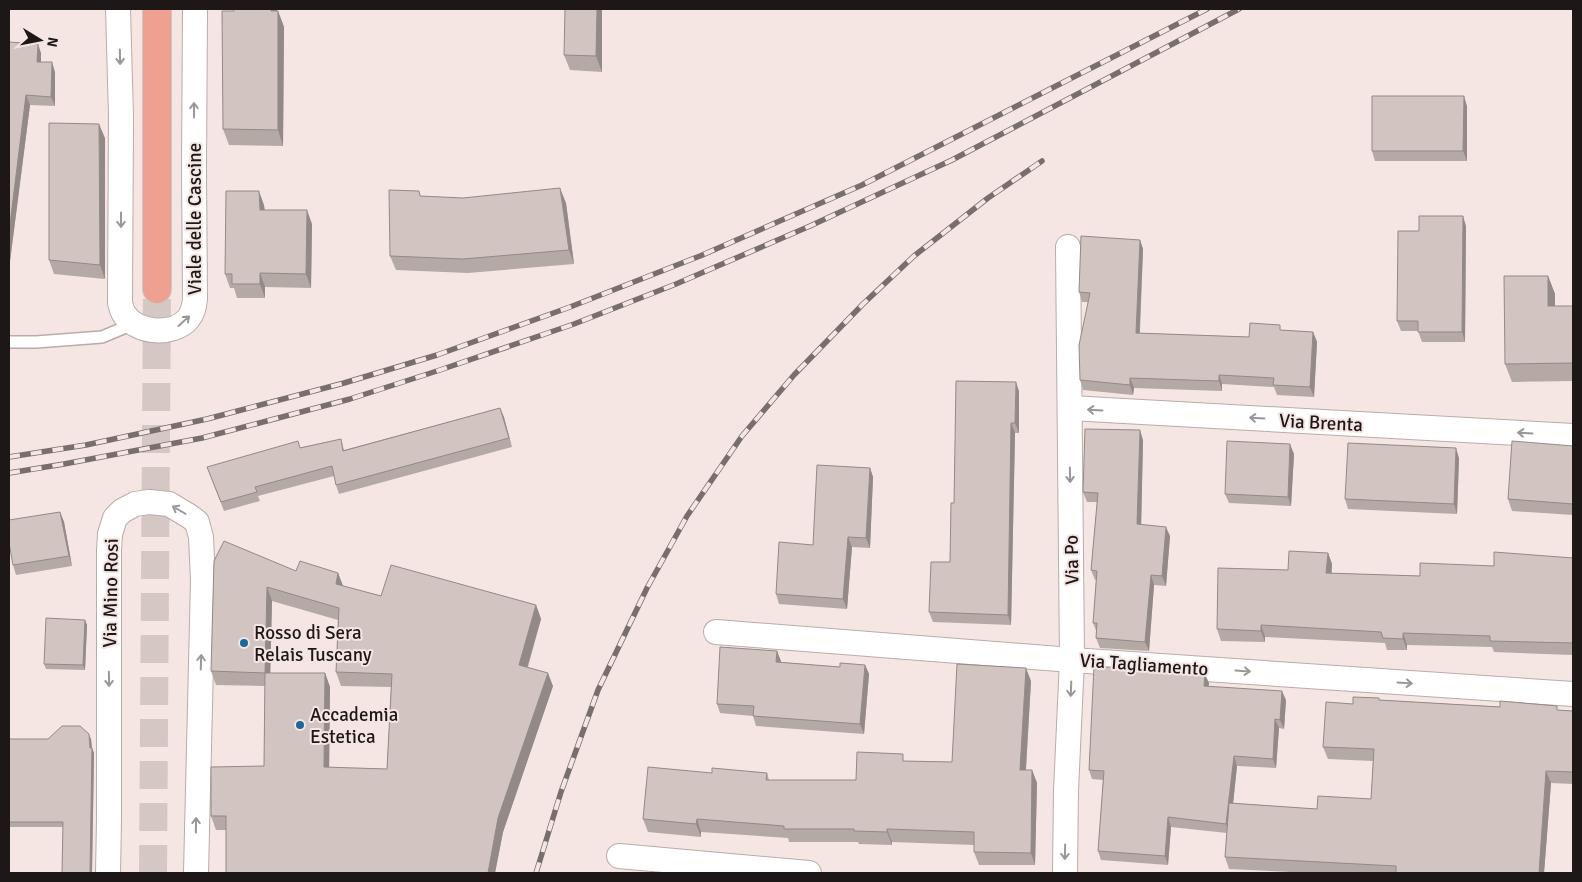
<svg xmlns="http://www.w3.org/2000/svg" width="1582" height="882" viewBox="0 0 1582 882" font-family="Signika,sans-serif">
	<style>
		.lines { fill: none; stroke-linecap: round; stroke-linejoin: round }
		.primary-tunnel { stroke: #d5c7c4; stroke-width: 28; stroke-dasharray: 28 14; stroke-linecap: butt }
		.lane-casing { stroke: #baaca9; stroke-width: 14 }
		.street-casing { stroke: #baaca9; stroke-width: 26 }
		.primary-casing { stroke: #c9c8c7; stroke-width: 30 }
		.lane { stroke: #fff; stroke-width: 11 }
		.street { stroke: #fff; stroke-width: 24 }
		.primary { stroke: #eea190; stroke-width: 28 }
		.rail-casing { stroke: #786f6d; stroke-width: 5.5 }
		.rail { stroke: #f5e6e3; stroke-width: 4; stroke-dasharray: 11; stroke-linecap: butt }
		.wall { fill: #b5a9a6; fill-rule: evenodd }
		.shaded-wall { fill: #938987 }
		.building { fill: #d2c4c1; stroke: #938987; fill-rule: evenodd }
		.oneway { stroke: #999797 }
		.poi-dot { fill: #1d689b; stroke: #f5e6e3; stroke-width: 2 }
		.labels { text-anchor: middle; stroke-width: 4; stroke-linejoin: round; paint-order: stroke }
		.street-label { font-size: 19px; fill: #1d1817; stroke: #f5e6e3 }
		.poi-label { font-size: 19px; fill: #1d1817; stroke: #f5e6e3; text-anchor: start }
	</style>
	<rect width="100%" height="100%" fill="#f5e6e3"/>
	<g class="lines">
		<path class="primary-tunnel" d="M153 873 157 289"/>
		<defs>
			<path id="lane" d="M9 342H36L102 337 133 324"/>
			<g id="street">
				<path d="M118 9 121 117 120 303C121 306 122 311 124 314 137 334 173 336 188 319 193 313 194 307 195 300L194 168 195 9"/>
				<path d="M1070 408 1573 436"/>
				<path d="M716 632 1072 660 1573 694"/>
				<path d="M619 856 809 873"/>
				<path d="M108 873 109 820V551L110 534 115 518 122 511 135 504 149 502 169 504 189 516 197 522 201 537 203 580 196 873"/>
				<path d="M1065 873 1066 791 1072 660 1068 247"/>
			</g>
			<path id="primary" d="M157 9V289"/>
		</defs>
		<use href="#lane" class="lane-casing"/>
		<use href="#street" class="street-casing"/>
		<use href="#primary" class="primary-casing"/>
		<use href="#lane" class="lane"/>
		<use href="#street" class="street"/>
		<use href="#primary" class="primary"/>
		<defs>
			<g id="rail">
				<path d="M9 457 86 445 207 419 344 383 437 355 570 307 700 256 862 185 1207 9"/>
				<path d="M9 473 64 464 202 438 350 399 440 370 574 324 676 284 810 226 952 160 1239 9"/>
				<path d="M536 873 561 792 598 690 647 588 687 516 742 436 794 375 863 304 914 256 988 198 1042 161"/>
			</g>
		</defs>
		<use href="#rail" class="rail-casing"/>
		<use href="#rail" class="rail"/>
	</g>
	<g class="wall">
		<path d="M234 9H277V11H278L284 27 283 146 229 145 223 129Z"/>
		<path d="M602 9V72L570 70 564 55Z"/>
		<path d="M807 9H837V10Z"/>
		<path d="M9 42 41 53V62L55 72V106L30 105 9 269Z"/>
		<path d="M1467 106V161H1375L1372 151Z"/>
		<path d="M105 138V279L54 274 49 260Z"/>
		<path d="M421 196 566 203 574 264 468 273 396 270 390 256Z"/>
		<path d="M264 205 265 210 312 224 311 288 265 287V298H237L234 288H230L225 274Z"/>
		<path d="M1466 226 1465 342H1422L1418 331H1401L1397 321 1419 231Z"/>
		<path d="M1140 240 1143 249 1140 333 1249 337 1282 330 1313 332 1317 342 1314 397 1277 395 1274 387 1222 384V391L1134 388 1133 395 1083 390 1080 380 1088 302H1082L1079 292Z"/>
		<path d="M1548 276 1555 294V306H1573V381L1512 382 1505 364Z"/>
		<path d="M1019 391V433H1015L1011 625 933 622 929 612 950 562 954 503Z"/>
		<path d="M500 408 512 447 339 494 336 485 334 476 258 496 260 501 224 511 207 467 341 439 344 450Z"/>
		<path d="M1143 440 1141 524 1170 536 1166 586 1154 585 1149 651 1100 648 1096 638 1097 633 1093 623 1096 580H1095L1091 570 1097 502H1087L1083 492Z"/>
		<path d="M1573 446V515L1512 511 1508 499Z"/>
		<path d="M1294 454 1291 506 1229 503 1225 494Z"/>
		<path d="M1459 458 1457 514 1348 509 1345 499Z"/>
		<path d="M870 468 873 477 870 548 852 547 847 609 779 604 776 594 813 545Z"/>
		<path d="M60 512 64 522 72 566 16 575 13 565Z"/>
		<path d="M1328 553 1332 564 1331 573 1420 576 1494 566 1573 558V655L1494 652 1492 647 1407 645V650H1387L1385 643 1265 637V642L1221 641 1217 629 1288 570Z"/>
		<path d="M214 561 296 571 338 573 343 586 381 596 536 605 541 619 528 667 553 686 503 832 495 873H226V830H216L211 816 264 766 265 686 216 685 211 671ZM272 601 338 620 336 672 341 686 391 687 387 769 329 768 330 687 325 673H270Z"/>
		<path d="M85 620 87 625 85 670 46 669 44 664Z"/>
		<path d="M777 651 780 662 840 667 865 665 869 674 864 734 756 726 753 716 720 713 717 704Z"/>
		<path d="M1031 681 1026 770H1032L1037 783 1035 865H979L974 852V845L892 842V845L859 844 858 842H789L788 838 701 832V837L648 832 643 819 712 773H767L769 780H856L905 761 952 762Z"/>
		<path d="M1209 683 1208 686 1286 700 1284 729 1279 728 1276 768 1237 766 1233 803 1317 809 1371 799 1373 761 1328 759 1323 747 1353 704 1380 700 1573 711V784L1551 783 1544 873H1312L1229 869 1225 857 1227 833 1171 827 1168 865 1101 860 1098 851 1103 780 1092 779 1089 770Z"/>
		<path d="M9 739H91L92 748 94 753 92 873H62L63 827H9Z"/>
	</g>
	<g class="shaded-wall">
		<path d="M271 9H277V27L271 11Z"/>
		<path d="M597 9H602V72L596 56Z"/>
		<path d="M278 11 284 27 283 146 278 130Z"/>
		<path d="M38 44 41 53V72L37 62Z"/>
		<path d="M52 62 55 72V106L51 97Z"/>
		<path d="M26 95 30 105 9 269V232Z"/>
		<path d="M1464 96 1467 106V161L1463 151Z"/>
		<path d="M99 124 105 138V279L100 265Z"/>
		<path d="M560 188 566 203 574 264 569 250Z"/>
		<path d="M259 191 264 205 265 224 260 210Z"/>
		<path d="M307 210 312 224 311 288 306 274Z"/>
		<path d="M1463 216 1466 226 1465 342 1462 332Z"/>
		<path d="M1140 240 1143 249 1139 343 1136 333Z"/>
		<path d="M260 273 265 287V298L260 284Z"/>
		<path d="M1548 276 1555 294V324L1548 306Z"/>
		<path d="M1313 332 1317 342 1314 397 1310 387Z"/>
		<path d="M1219 375 1222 384V391L1219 381Z"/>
		<path d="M1130 378 1134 388 1133 395 1130 385Z"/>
		<path d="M1016 382 1019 391V433L1015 423Z"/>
		<path d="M500 408 504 417 512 447 509 438Z"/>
		<path d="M1011 423 1015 433 1011 625 1008 615Z"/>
		<path d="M1140 430 1143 440 1141 534 1137 524Z"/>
		<path d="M1290 444 1294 454 1291 506 1288 497Z"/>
		<path d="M1456 448 1459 458 1457 514 1454 504Z"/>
		<path d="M870 468 873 477 870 548 866 538Z"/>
		<path d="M60 512 64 522 72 566 69 556Z"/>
		<path d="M1166 527 1170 536 1166 586 1162 576Z"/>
		<path d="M848 537 852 547 847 609 843 599Z"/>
		<path d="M1328 553 1332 564 1331 585 1326 573Z"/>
		<path d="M338 573 343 586 336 584Z"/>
		<path d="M1151 575 1154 585 1149 651 1145 642Z"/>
		<path d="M267 587 272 601 270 686 265 673Z"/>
		<path d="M536 605 541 619 524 678 519 665Z"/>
		<path d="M85 620 87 625 85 670 83 665Z"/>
		<path d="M1261 625 1265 637V642L1261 631Z"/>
		<path d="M1403 633 1407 645V650L1403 639Z"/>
		<path d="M777 651 781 661 780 671 776 662Z"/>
		<path d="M865 665 869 674 864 734 860 724Z"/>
		<path d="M1026 668 1031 681 1025 783 1020 770Z"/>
		<path d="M325 673 330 687 329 781 324 767Z"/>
		<path d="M548 673 553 686 503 832 495 873H488L498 818Z"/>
		<path d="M1205 674 1209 683 1208 695 1204 686Z"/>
		<path d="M1282 691 1286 700 1284 729 1280 720Z"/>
		<path d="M1275 719 1279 728 1276 768 1273 759Z"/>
		<path d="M89 734 91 739 92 749V748L94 753 92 873H90V748Z"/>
		<path d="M1234 756 1237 766 1230 833 1226 824Z"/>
		<path d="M1032 770 1037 783 1035 865 1031 853Z"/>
		<path d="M1546 771 1551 783 1544 873H1539Z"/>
		<path d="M1168 817 1171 827 1168 865 1165 856Z"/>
		<path d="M697 819 701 832V837L696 824Z"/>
		<path d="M887 829 892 842V845L887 832Z"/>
	</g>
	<g class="building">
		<path d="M234 9H271V11H278V130L223 129 222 11H234Z"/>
		<path d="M565 9H597L596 56 564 55Z"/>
		<path d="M9 42 38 44 37 62H52L51 97 26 95 9 232Z"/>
		<path d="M1372 96H1464L1463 151H1372Z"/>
		<path d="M49 123 99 124 100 265 49 260Z"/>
		<path d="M560 188 569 250 463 259 390 256 389 190 419 191 420 196 463 198Z"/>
		<path d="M226 191H259L260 210H307L306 274 260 273V284H232V274H225Z"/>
		<path d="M1419 216H1463L1462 332H1418V321H1397L1398 231H1419Z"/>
		<path d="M1081 236 1140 240 1136 333 1249 337 1250 323 1280 325V330L1313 332 1310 387 1273 385 1274 378 1219 375V381L1130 378V385L1080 380 1079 345 1090 293 1079 292Z"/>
		<path d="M1504 276H1548V306H1573V363L1505 364Z"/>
		<path d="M956 381 1016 382 1015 423H1011L1008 615 929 612 931 562H950L951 503H954Z"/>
		<path d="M500 408 509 438 336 485 332 466 255 487 257 492 221 502 207 467 298 441 300 448 341 439 343 451Z"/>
		<path d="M1085 429 1140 430 1137 524 1166 527 1162 576 1151 575 1145 642 1096 638 1097 623H1093L1097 571 1091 570 1098 493 1083 492Z"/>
		<path d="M1227 441 1290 444 1288 497 1225 494Z"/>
		<path d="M1512 441 1573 446V504L1508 499Z"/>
		<path d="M1348 443 1456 448 1454 504 1345 499Z"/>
		<path d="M817 465 870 468 866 538 848 537 843 599 776 594 779 542 813 545Z"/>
		<path d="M60 512 69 556 13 565 9 543V520Z"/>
		<path d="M224 541 296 571 300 561 338 573 336 584 381 596 391 565 536 605 519 665 548 673 498 818 488 873H226V816H211V767L264 766 265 673 211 671 214 561ZM267 587 339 608 336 672 392 674 387 769 324 767 325 673H265Z"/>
		<path d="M1289 551 1328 553 1326 573 1420 576V563L1494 566V552L1573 558V643L1490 641V636L1403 633V639L1383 638 1381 632 1261 625V631L1217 629 1218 568 1288 570Z"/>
		<path d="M46 618 85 620 83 665 44 664Z"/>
		<path d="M720 647 777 651 776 662 840 667V663L865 665 860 724 753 716 754 706 717 704Z"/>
		<path d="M957 664 1026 668 1020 770H1032L1031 853 974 852V832L887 829V832L854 831V829H784V826L697 819 696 824 643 819 648 767 712 773V768L767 773 766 780H856L857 752 903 754V761L952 762Z"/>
		<path d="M1094 666 1205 674 1204 686 1282 691 1280 720 1275 719 1273 759 1234 756 1226 824 1168 817 1165 856 1098 851 1104 771 1089 770Z"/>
		<path d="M1353 697 1379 698V700L1500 707V701L1557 706V710L1573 711V772L1546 771 1539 873H1396V866L1225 857 1229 803 1317 809 1318 796 1371 799 1374 749 1323 747 1326 702 1353 704Z"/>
		<path d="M62 726H80L89 734 90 748H92L90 873H62L63 822H9V739H48Z"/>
	</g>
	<defs><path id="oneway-shaft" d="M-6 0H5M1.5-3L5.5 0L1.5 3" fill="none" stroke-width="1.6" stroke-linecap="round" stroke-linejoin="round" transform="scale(1.25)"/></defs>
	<g class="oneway">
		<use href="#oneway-shaft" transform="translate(120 57) rotate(89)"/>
		<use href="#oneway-shaft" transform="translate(194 110) rotate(-90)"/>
		<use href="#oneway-shaft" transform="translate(121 220) rotate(90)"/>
		<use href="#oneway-shaft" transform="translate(184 321) rotate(-42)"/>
		<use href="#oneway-shaft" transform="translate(1095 410) rotate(-177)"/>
		<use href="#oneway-shaft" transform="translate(1257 418) rotate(-177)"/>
		<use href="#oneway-shaft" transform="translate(1525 433) rotate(-177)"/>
		<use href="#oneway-shaft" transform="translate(1070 475) rotate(89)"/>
		<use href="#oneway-shaft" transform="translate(179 510) rotate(-150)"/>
		<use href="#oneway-shaft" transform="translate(201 662) rotate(-88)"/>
		<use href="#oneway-shaft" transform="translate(1243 671) rotate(4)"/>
		<use href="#oneway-shaft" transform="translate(109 679) rotate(89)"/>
		<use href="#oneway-shaft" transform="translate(1405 683) rotate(4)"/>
		<use href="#oneway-shaft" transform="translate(1071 689) rotate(92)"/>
		<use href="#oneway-shaft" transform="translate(196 825) rotate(-89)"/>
		<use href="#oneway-shaft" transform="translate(1065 852) rotate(91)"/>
	</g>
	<g class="poi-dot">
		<circle cx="244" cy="643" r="5"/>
		<circle cx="300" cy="725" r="5"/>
	</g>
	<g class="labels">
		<g class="street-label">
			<text transform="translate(194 219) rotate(-90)" y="7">Viale delle Cascine</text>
			<text transform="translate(1321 422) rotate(3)" y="7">Via Brenta</text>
			<text transform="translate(1071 560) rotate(-91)" y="7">Via Po</text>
			<text transform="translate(110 593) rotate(-89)" y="7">Via Mino Rosi</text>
			<text transform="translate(1144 664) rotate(4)" y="7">Via Tagliamento</text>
		</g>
		<g class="poi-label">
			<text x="254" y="639">Rosso di Sera<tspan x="254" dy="22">Relais Tuscany</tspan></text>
			<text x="310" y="721">Accademia<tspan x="310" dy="22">Estetica</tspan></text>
		</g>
	</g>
	<rect width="1582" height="882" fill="none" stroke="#1d1817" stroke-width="20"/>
	<g transform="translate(40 40) rotate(100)" stroke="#f5e6e3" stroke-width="4" paint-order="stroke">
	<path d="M0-4L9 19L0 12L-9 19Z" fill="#1d1817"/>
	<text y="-8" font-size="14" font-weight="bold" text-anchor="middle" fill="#1d1817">N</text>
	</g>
</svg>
